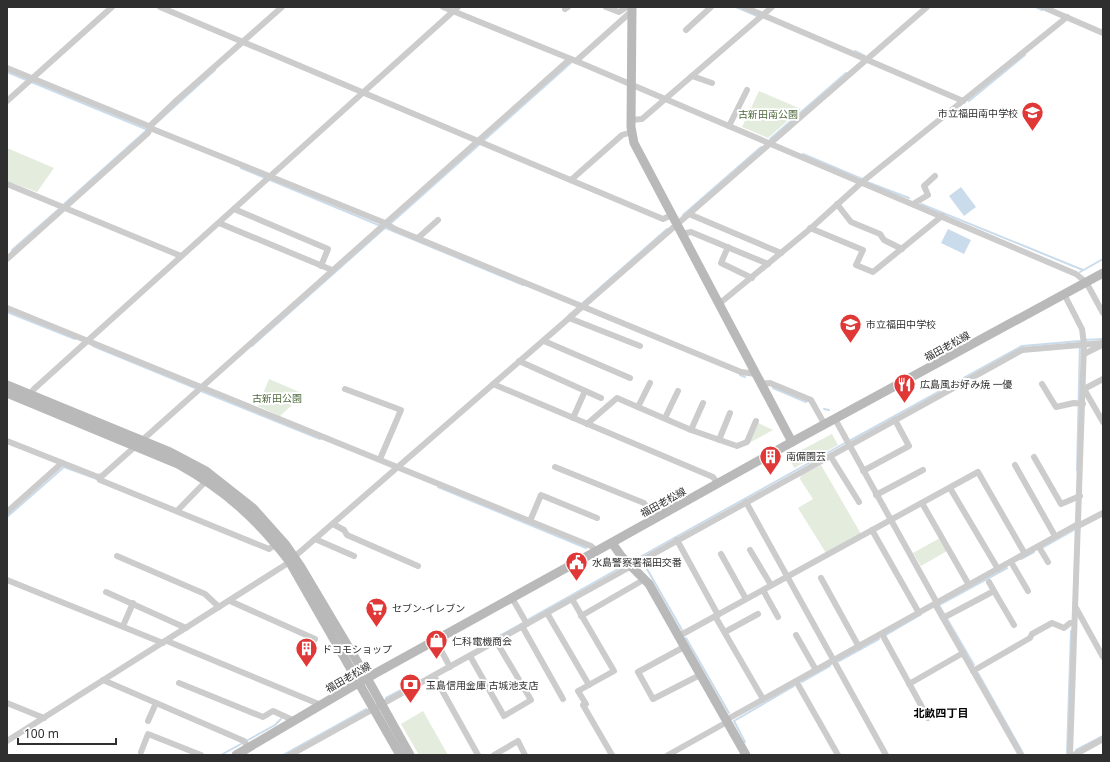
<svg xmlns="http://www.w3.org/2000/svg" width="1110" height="762" viewBox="0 0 1110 762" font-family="'Noto Sans','Noto Sans JP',sans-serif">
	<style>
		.green { fill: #e4ecdd }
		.water { fill: #cadceb }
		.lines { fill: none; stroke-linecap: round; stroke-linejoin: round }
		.stream { stroke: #cadceb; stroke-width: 2 }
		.street { stroke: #ccc; stroke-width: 6 }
		.secondary { stroke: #b9b9b9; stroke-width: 9 }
		.labels { text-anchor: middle; stroke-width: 4; stroke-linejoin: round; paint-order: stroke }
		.poi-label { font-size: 10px; fill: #2f2f2f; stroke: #fff; text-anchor: start }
		.park-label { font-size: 10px; fill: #4f6a3d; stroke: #fff }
		.street-label { font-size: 10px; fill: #2f2f2f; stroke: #fff }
		.neighbourhood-label { font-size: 11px; font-weight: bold; fill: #000; stroke: #fff }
	</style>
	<rect width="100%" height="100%" fill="#fff"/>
	<g class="green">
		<path d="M759 91 801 109 768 138 742 127Z"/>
		<path d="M7 148 54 168 37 192 7 181Z"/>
		<path d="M269 379 304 394 280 416 258 406Z"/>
		<path d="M758 423 773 430 749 443Z"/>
		<path d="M832 434 838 445 794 468 790 459 792 455Z"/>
		<path d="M821 465 861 534 826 553 798 508 813 499 800 479 801 475Z"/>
		<path d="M940 538 947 551 921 566 913 553Z"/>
		<path d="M423 711 448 755H419L401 724Z"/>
	</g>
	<g class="water">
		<path d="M961 187 976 207 964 216 949 196Z"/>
		<path d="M948 229 971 240 964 254 941 243Z"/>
	</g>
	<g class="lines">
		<g class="stream">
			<path d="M736 7 757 16"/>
			<path d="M1036 7 1042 10"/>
			<path d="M855 51 865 56"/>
			<path d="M7 72 148 130"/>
			<path d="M969 101 1025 55"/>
			<path d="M153 126 215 70"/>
			<path d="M770 139 846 73"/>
			<path d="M803 154 862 179"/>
			<path d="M241 168 523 285"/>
			<path d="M867 182 909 198"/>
			<path d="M921 204 1083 270"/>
			<path d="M63 205 148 129"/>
			<path d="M683 215 761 147"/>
			<path d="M390 224 573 61"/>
			<path d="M12 250 60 208"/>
			<path d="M1080 272 1103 259"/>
			<path d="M7 312 75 339"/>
			<path d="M569 315 667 229"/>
			<path d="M1084 340 1103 339"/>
			<path d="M93 346 195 388"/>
			<path d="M252 346 386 227"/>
			<path d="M740 375 745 377"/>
			<path d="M773 388 806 402"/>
			<path d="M201 391 320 439"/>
			<path d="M824 409 829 410"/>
			<path d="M851 440 1022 346 1080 341"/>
			<path d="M1077 470 1080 341"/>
			<path d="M438 487 586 548"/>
			<path d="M7 517 64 467 97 479"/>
			<path d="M1042 548 1074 530"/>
			<path d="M1021 559 1034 552"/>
			<path d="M631 562 845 443"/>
			<path d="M643 562 682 630"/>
			<path d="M529 619 625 565"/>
			<path d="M886 635 920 615"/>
			<path d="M686 638 729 713"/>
			<path d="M481 646 523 623"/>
			<path d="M839 661 879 639"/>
			<path d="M974 665 939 605 1007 568"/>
			<path d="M978 673 1024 755"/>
			<path d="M802 682 830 666"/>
			<path d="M386 698 420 680"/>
			<path d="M745 742 734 721 794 686"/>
			<path d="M1076 750 1103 736"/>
			<path d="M1067 753 1071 631"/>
			<path d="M221 755 275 725 281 719"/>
			<path d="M283 755 366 709"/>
		</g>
		<g class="street">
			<path d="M160 7 663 219 672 215"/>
			<path d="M443 7 576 61 1076 274 1086 282 1103 313"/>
			<path d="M606 7 619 12 627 7"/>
			<path d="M744 7 963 101"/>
			<path d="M1043 7 1103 33"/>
			<path d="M565 9 568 7"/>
			<path d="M686 30 711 7"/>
			<path d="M576 61 633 10"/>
			<path d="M7 68 151 127"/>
			<path d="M692 76 712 83"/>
			<path d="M7 101 112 7"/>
			<path d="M631 120 642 119 772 7"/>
			<path d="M729 126 747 90"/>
			<path d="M150 128 385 223 395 229 741 372 756 374"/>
			<path d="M571 180 622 135 632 132"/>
			<path d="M7 184 181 256"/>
			<path d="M837 204 851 222 880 234 884 240 902 249"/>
			<path d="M913 204 928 195 924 186 935 176"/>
			<path d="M234 209 328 249 321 266"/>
			<path d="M689 214 781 253"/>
			<path d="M219 223 332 270"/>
			<path d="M810 228 863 250 856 265 873 272 942 216"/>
			<path d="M682 234 691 232 768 264"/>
			<path d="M418 238 438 220"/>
			<path d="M728 247 721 263 752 278"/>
			<path d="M7 259 148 133 152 124 177 100 282 7"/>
			<path d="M1064 294 1082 329 1084 344 1070 755"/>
			<path d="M719 304 810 229 861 183 1067 17"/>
			<path d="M7 308 591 546 597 551"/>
			<path d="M569 318 640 346"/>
			<path d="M544 341 630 378"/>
			<path d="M1084 354 1102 345"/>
			<path d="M519 361 601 398"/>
			<path d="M493 384 713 477 718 484"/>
			<path d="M761 384 770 383 811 400 825 425"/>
			<path d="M1042 384 1056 407 1074 403 1083 404"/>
			<path d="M345 389 401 410 380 459"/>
			<path d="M1084 389 1103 422"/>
			<path d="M1084 389 1103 379"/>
			<path d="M30 395 34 389 458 7"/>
			<path d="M638 407 650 383"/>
			<path d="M573 418 585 391"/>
			<path d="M665 418 678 391"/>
			<path d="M835 419 937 603"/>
			<path d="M587 424 617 398 691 430 737 446 747 442 756 421"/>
			<path d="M691 430 703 403"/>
			<path d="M719 440 730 413"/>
			<path d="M7 441 98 477 100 480 269 549 276 544"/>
			<path d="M831 457 859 502"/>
			<path d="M1034 457 1061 504 1080 496"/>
			<path d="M1015 465 1055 536"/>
			<path d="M555 467 644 503 654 519"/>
			<path d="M863 471 909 446 895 420"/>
			<path d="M98 477 102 476 570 59"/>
			<path d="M950 488 998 569"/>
			<path d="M876 495 923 470"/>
			<path d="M746 502 886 755"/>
			<path d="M922 503 969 585"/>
			<path d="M177 511 207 480"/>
			<path d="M7 512 62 463"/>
			<path d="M530 521 541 495 597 518"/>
			<path d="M333 524 344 530 347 535 418 566"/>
			<path d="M1078 526 1103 513"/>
			<path d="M872 530 919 613"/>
			<path d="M315 539 354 556"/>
			<path d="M677 540 718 615"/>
			<path d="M1039 547 1048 562"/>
			<path d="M750 550 771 585"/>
			<path d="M721 554 746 599"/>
			<path d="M117 556 205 594 219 607"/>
			<path d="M1011 562 1028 591"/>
			<path d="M821 578 859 647"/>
			<path d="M7 580 163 643"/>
			<path d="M989 582 994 591"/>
			<path d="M763 590 778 617"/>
			<path d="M106 592 186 628"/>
			<path d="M512 598 527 624"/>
			<path d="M572 599 614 671 578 691 586 704 583 705 612 755"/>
			<path d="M230 601 315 639"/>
			<path d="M935 604 1021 755"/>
			<path d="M1076 608 1103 657"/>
			<path d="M547 613 589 685"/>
			<path d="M581 616 645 579"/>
			<path d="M715 616 763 699"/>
			<path d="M943 618 994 591 1014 625"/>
			<path d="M123 626 133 603"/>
			<path d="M522 626 563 699"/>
			<path d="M725 632 758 614"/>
			<path d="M882 634 928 718"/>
			<path d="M796 635 816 670"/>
			<path d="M679 636 978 472 1025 554"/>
			<path d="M167 641 321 705"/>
			<path d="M436 641 450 667"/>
			<path d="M684 647 638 672 653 699 700 675"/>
			<path d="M470 656 504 716 531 700 496 641"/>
			<path d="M973 671 1030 638 1032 634 1052 623 1064 628 1070 623H1074"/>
			<path d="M434 676 478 755"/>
			<path d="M103 680 244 741 249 748"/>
			<path d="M796 681 838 755"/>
			<path d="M179 683 263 717 273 711 295 721"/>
			<path d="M909 684 963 653"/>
			<path d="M7 703 44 718"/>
			<path d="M726 720 1078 524"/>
			<path d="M148 721 156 703"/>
			<path d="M7 741 285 565 927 7"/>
			<path d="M141 752 148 734 201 755"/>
			<path d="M290 755 1022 350 1103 343"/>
			<path d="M494 755 518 741 525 755"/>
			<path d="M668 755 727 722"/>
			<path d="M1074 755 1103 739"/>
		</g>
		<g class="secondary">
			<path d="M632 7 631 127 634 143 792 442"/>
			<path d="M7 385 170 452 206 471 253 508 286 545 301 567 367 678 410 755"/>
			<path d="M7 393 178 464C225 490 257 519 289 561L400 755"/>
			<path d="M612 543 622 557 649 584 746 755"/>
			<path d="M236 755 358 683 602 548 792 442 1103 273"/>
		</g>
	</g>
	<defs>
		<symbol id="school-pin" viewBox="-11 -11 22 30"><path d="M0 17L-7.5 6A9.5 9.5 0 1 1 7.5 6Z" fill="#e03737" stroke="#fff"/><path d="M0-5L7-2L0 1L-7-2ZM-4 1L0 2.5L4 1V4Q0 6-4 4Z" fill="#fff"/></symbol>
		<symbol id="restaurant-pin" viewBox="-11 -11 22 30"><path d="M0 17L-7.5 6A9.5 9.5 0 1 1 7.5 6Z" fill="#e03737" stroke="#fff"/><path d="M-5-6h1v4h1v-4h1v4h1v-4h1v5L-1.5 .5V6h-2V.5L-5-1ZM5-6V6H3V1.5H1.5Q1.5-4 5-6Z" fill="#fff"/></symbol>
		<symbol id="building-pin" viewBox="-11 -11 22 30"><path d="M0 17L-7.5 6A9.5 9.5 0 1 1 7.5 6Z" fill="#e03737" stroke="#fff"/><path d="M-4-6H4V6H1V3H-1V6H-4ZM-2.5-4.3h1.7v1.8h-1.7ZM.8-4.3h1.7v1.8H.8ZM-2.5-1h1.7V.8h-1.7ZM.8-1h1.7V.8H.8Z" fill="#fff"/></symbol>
		<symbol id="civic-pin" viewBox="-11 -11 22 30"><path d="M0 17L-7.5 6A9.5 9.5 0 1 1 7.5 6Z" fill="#e03737" stroke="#fff"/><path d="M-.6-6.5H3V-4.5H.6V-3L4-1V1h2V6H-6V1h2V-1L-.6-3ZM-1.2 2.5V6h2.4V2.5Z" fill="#fff"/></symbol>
		<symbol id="supermarket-pin" viewBox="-11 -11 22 30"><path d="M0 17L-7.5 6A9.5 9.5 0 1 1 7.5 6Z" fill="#e03737" stroke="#fff"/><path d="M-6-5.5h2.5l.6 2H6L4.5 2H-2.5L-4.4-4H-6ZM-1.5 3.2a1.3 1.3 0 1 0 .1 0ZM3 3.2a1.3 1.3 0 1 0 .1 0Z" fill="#fff"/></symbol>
		<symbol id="shop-pin" viewBox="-11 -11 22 30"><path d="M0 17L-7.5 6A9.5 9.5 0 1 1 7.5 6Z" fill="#e03737" stroke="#fff"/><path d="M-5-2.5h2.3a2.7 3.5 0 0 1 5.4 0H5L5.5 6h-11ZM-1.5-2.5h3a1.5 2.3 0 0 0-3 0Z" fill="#fff"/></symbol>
		<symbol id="bank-pin" viewBox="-11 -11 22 30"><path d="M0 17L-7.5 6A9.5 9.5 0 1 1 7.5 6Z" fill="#e03737" stroke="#fff"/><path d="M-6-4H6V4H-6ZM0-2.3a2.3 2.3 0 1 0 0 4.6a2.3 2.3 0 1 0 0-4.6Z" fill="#fff"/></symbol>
	</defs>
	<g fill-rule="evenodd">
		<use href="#school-pin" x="1020" y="100" width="25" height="34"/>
		<use href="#school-pin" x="838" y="312" width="25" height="34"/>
		<use href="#restaurant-pin" x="892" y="372" width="25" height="34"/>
		<use href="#building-pin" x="758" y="444" width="25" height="34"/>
		<use href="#civic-pin" x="564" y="550" width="25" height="34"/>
		<use href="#supermarket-pin" x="364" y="596" width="25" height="34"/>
		<use href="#shop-pin" x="424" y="628" width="25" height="34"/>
		<use href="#building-pin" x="294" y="636" width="25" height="34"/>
		<use href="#bank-pin" x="398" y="672" width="25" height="34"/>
	</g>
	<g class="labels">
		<g class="poi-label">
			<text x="1018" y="117" text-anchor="end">市立福田南中学校</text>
			<text x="866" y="328">市立福田中学校</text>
			<text x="920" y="388">広島風お好み焼 一優</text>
			<text x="786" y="460">南備園芸</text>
			<text x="592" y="566">水島警察署福田交番</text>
			<text x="392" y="612">セブン-イレブン</text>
			<text x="452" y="645">仁科電機商会</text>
			<text x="322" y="653">ドコモショップ</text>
			<text x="426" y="689">玉島信用金庫 古城池支店</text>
		</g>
		<g class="park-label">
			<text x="768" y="118">古新田南公園</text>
			<text x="277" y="402">古新田公園</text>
		</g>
		<g class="street-label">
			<text transform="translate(947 346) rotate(-29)" y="4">福田老松線</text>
			<text transform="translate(663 502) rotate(-29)" y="4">福田老松線</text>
			<text transform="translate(348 677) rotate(-30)" y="4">福田老松線</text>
		</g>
		<g class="neighbourhood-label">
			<text x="941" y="717">北畝四丁目</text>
		</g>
	</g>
	<rect width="1110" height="762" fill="none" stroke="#2f2f2f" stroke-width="16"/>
	<path d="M18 738v6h98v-6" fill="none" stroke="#2f2f2f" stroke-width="2"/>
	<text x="24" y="738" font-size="12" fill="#2f2f2f" stroke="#ffffff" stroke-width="3" paint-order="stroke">100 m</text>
</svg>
